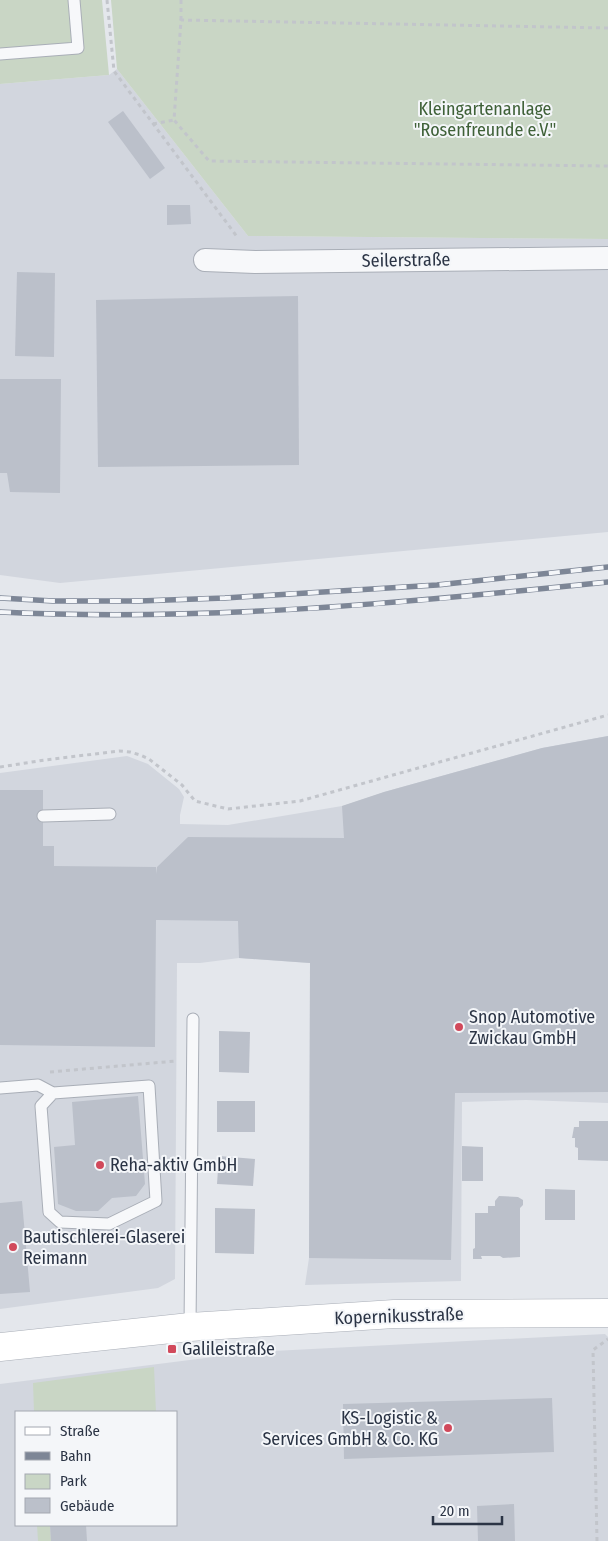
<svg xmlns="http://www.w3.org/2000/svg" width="608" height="1541" viewBox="0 0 608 1541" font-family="'Fira Sans Condensed',sans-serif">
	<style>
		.built { fill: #d2d6de; fill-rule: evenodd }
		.green { fill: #c9d6c5 }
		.building { fill: #bbc0ca }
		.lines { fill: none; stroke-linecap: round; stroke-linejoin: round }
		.lane-casing { stroke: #a9aeb7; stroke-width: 13 }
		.street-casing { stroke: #a9aeb7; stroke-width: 24 }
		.secondary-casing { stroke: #a9aeb7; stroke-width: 29 }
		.path { stroke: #c2c5cb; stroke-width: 3; stroke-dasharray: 4 4; stroke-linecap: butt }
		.lane { stroke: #f7f8fa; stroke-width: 11 }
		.street { stroke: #f7f8fa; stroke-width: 22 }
		.secondary { stroke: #fff; stroke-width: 28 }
		.rail-casing { stroke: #7d8696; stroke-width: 5.5 }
		.rail { stroke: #f4f6f9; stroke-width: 4; stroke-dasharray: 11; stroke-linecap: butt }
		.poi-dot { fill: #d1495b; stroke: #f4f6f9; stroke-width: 2 }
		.labels { text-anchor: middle; stroke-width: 4; stroke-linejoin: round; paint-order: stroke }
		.park-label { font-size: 18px; fill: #3f6138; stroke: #f4f6f9 }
		.street-label { font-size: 18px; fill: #2b3445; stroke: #f4f6f9 }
		.poi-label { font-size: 18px; fill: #2b3445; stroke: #f4f6f9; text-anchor: start }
	</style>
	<rect width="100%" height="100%" fill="#e4e7ec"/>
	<g class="built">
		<path d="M117 69 248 236 608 239V532L60 583 0 575V84L109 75Z"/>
		<path d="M608 736V1103L526 1100 462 1102 461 1281 305 1285 309 1258 310 963 239 958 200 963H177L175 1279 158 1288 0 1309V773L127 756 148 764 179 789 184 797 180 815V824L228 825 342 806 384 792 542 748Z"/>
		<path d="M605 1334 608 1337V1541H0V1384L253 1352ZM16 1412H176V1525H16Z"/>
	</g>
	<g class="green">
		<path d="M0 0H102L109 75 0 84Z"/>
		<path d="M111 0H608V239L248 236 117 69Z"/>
		<path d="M154 1367 156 1412H34L33 1383Z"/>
		<path d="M37 1525H50L51 1541H38Z"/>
	</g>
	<g class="building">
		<path d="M123 111 165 168 150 179 108 122Z"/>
		<path d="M167 205H190L191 224 167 225Z"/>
		<path d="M17 272 55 273 54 357 15 356Z"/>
		<path d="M298 296 299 465 98 467 96 300Z"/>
		<path d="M0 379H61L60 493 10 492 7 473H0Z"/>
		<path d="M608 736V1092L455 1093 451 1260 309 1258 310 963 239 958 238 921 156 920 155 1047 0 1045V790H43V846H54V866L156 867 157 874V867L188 837 344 838 342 806 384 792 542 748Z"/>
		<path d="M219 1031 250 1032 249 1073 219 1072Z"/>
		<path d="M138 1096 145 1184 136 1196 112 1198 98 1211H76L58 1204 54 1147 75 1145 72 1102Z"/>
		<rect x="217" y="1101" width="38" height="31"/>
		<path d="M579 1121H608V1161L578 1160V1148L575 1147V1138H572L574 1127H579Z"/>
		<path d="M462 1146 483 1147V1181H462Z"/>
		<path d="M219 1156 255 1159 253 1186 217 1184Z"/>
		<path d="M545 1189 575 1190V1220H545Z"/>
		<path d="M499 1196 518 1197 523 1200V1205L520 1208V1257L503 1258 500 1256H481L482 1259H473V1249L475 1248V1213H488V1206H495V1201Z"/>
		<path d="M22 1201 30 1292 0 1294V1203Z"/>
		<path d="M215 1208 255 1209 254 1254 215 1253Z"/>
		<path d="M552 1398 554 1452 344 1459 343 1404Z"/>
		<path d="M514 1504 515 1541H478L477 1506Z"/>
		<path d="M50 1525H86L87 1541H51Z"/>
	</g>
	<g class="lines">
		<defs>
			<g id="lane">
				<path d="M0 54 78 48 74 0"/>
				<path d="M43 816 110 814"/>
				<path d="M0 1088 38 1085 53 1093 149 1086 156 1201 109 1224 60 1222 49 1212 41 1106 53 1093"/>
				<path d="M190 1327 193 1019"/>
			</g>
			<path id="street" d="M205 260 255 262 608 258"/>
			<path id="secondary" d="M0 1347 190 1327 394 1314 608 1313"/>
		</defs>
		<use href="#lane" class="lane-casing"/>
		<use href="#street" class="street-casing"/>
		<use href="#secondary" class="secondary-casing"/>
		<g class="path">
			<path d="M107 0 114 71 238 238"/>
			<path d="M181 0V20"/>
			<path d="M608 28 181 20 174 120 209 161 608 166"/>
			<path d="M153 124 174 120"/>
			<path d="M0 767 45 760 119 751 130 752 140 755 149 759 182 785 195 801 228 809 300 801 608 715"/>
			<path d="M50 1072 176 1061"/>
			<path d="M597 1541 593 1350 608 1339"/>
		</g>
		<use href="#lane" class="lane"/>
		<use href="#street" class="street"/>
		<use href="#secondary" class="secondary"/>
		<defs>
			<g id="rail">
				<path d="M0 598 53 601H139L225 598 437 585 608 567"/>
				<path d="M0 612C204 622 406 603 608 582"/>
			</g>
		</defs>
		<use href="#rail" class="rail-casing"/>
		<use href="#rail" class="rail"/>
	</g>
	<g class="poi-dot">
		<circle cx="459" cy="1027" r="5"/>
		<circle cx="100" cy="1165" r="5"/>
		<circle cx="13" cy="1247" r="5"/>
		<rect x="167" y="1344" width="10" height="10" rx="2.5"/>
		<circle cx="448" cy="1428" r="5"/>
	</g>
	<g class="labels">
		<g class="park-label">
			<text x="485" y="115">Kleingartenanlage<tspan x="485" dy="21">"Rosenfreunde e.V."</tspan></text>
		</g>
		<g class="street-label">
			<text transform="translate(406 260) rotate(-1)" y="6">Seilerstraße</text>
			<text transform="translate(399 1316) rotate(-2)" y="6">Kopernikusstraße</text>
		</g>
		<g class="poi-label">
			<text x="469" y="1023">Snop Automotive<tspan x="469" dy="21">Zwickau GmbH</tspan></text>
			<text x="110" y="1171">Reha-aktiv GmbH</text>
			<text x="23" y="1243">Bautischlerei-Glaserei<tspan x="23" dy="21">Reimann</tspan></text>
			<text x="182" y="1355">Galileistraße</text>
			<text x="438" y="1424" text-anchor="end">KS-Logistic &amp;<tspan x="438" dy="21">Services GmbH &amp; Co. KG</tspan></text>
		</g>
	</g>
	<rect x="15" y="1411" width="162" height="115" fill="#f4f6f9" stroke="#a4a8b1"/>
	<rect x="25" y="1427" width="25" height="8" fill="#ffffff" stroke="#a4a8b1"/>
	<text x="60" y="1436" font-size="15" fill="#2b3445">Straße</text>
	<rect x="25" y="1452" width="25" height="8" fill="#7d8696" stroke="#a4a8b1"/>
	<text x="60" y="1461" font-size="15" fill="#2b3445">Bahn</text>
	<rect x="25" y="1474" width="25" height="15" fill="#c9d6c5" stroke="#a4a8b1"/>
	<text x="60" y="1486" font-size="15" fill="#2b3445">Park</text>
	<rect x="25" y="1498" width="25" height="15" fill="#bbc0ca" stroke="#a4a8b1"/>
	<text x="60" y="1511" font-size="15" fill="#2b3445">Gebäude</text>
	<path d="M433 1516v8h69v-8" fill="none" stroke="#2b3445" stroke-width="2.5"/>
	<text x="440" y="1516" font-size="15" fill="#2b3445" stroke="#f4f6f9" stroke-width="4" paint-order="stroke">20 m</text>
</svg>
